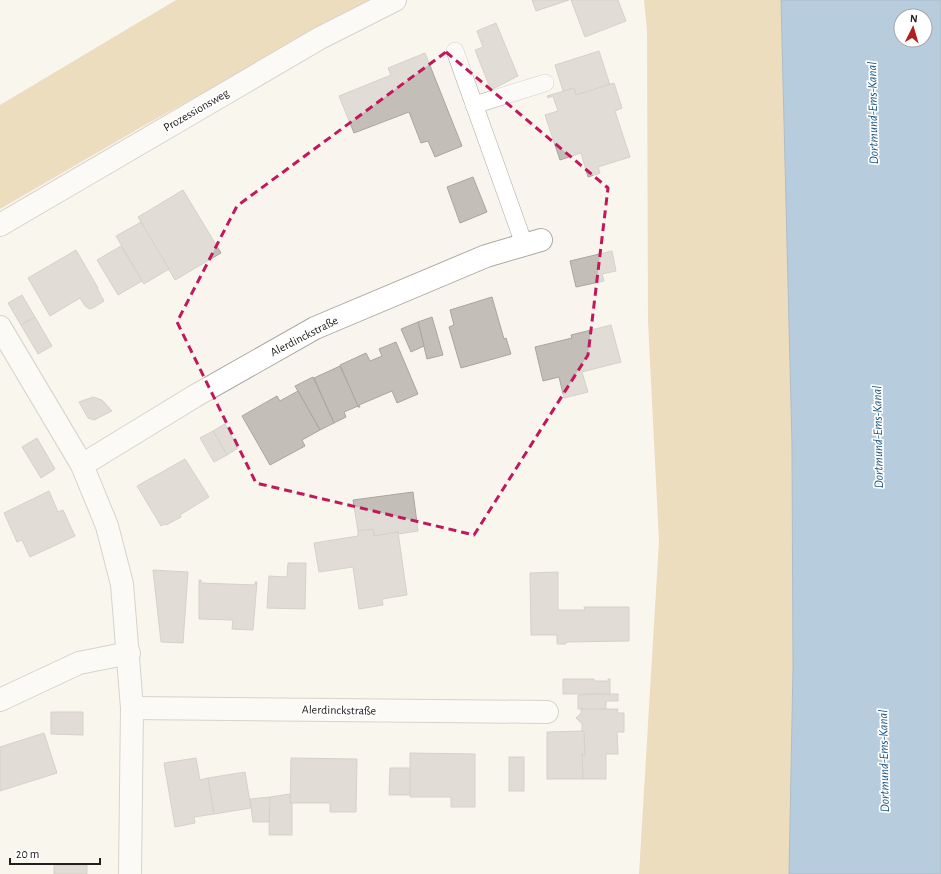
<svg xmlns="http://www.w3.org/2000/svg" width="941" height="874" viewBox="0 0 941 874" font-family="'Alegreya Sans',sans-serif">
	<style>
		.green { fill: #ddbe86 }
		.water { fill: #669bcb; stroke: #527697; fill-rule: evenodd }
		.building { fill: #c3bfb8; stroke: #a9a69f }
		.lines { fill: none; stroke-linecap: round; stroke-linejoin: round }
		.service-casing { stroke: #aca9a2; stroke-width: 18 }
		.minor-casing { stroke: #aca9a2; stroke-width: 24 }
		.service { stroke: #fff; stroke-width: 17 }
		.minor { stroke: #fff; stroke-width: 22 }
		.marked { fill: none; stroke: #c2185b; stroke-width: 3; stroke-dasharray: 8 5; stroke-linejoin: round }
		.labels { text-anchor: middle; stroke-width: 3.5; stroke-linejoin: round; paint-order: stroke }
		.street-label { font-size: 12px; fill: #22201e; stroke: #fff }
		.water-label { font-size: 13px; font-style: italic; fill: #14507e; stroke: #fff }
	</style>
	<rect width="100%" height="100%" fill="#f9f5ee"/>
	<g class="green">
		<path d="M176 0H369L138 129 0 209V105Z"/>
		<path d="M644 0H781L792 445 793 668 789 874H639L659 541 648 321 647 30Z"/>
	</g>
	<path class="water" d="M781 0H941V874H789L793 668 792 445ZM901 16H925V40H901Z"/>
	<g class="building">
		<path d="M532 0H569L536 11Z"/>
		<path d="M571 0H618L626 21 585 37Z"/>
		<path d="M496 23 518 76 491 90 475 50 483 47 477 31Z"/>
		<path d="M599 51 610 85 576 95 574 88 563 91 555 65Z"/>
		<path d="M425 53 462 146 435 157 428 141 421 143 409 112 354 133 339 96 391 75 388 68Z"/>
		<path d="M614 83 622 108 615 111 630 157 598 167 600 173 588 177 581 153 560 160 545 115 558 111 553 96 548 98 547 96 574 88 576 95Z"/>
		<path d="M473 177 487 212 460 223 447 187Z"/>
		<path d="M183 190 221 253 175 280 138 217Z"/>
		<path d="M141 222 169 269 144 284 116 236Z"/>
		<path d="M121 246 142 281 118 295 97 260Z"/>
		<path d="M76 250 98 288H97L104 301 93 308 90 309 85 306 80 298 50 316 28 278Z"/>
		<path d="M612 251 616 271 602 274 604 281 576 287 570 261Z"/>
		<path d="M22 295 35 317 21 325 8 303Z"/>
		<path d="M492 297 504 339 506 338 511 354 461 368 449 327 454 325 450 310Z"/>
		<path d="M35 317 52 346 38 354 21 325Z"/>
		<path d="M432 317 443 355 427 359 418 322Z"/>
		<path d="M418 322 424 346 411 352 401 329Z"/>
		<path d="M611 325 621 362 582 372 588 392 564 398 559 377 543 381 535 347 572 338 571 335Z"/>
		<path d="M396 342 418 394 397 403 392 391 359 405 360 407H358L340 365 366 353 370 361 382 356 379 349Z"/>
		<path d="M340 366 358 406 344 412 346 417 334 423 314 378Z"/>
		<path d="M313 377 334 423 320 430 295 386Z"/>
		<path d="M298 391 320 430 302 440 305 446 270 465 242 416 277 396 280 401Z"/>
		<path d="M93 397 102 400 112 411 94 420 88 418 79 402Z"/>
		<path d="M225 424 238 448 227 455 213 431Z"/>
		<path d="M213 431 227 455 214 462 200 438Z"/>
		<path d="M37 438 55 469 41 478 22 447Z"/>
		<path d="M185 459 209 497 180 515 181 517 166 525 165 524 161 526 137 486Z"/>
		<path d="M49 491 58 512 63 510 75 536 30 557 22 540 17 542 4 513Z"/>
		<path d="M413 492 418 531 398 534V532L374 536 373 529 358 531 353 500Z"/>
		<path d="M373 529 374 536 398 532 407 595 382 599 383 605 359 609 353 567 319 572 314 543 358 536V531Z"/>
		<path d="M288 563H306L305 609 267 608 269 576 287 577Z"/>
		<path d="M153 570 188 572 183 643 161 642Z"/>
		<path d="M558 572V610H585L584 607H629V641L566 642V644H557V635H531L530 573Z"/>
		<path d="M199 580H201V583L255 585V582H257L253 630 232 629 233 620 199 619Z"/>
		<path d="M563 679H594V681H608V679H610V694H563Z"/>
		<path d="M610 694H618V701H606V709H578V695Z"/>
		<path d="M581 709H618L617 713H624V732H617L618 754H606V779H583L582 754 585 755 584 732H582V724L576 718 581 713Z"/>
		<path d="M51 712H83V735L51 734Z"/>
		<path d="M582 731 584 732 585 755 582 754 583 779H547V732Z"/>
		<path d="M44 733 57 773 0 791V747Z"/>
		<path d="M410 753 475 754V807H451V797H410Z"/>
		<rect x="509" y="757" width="15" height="34"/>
		<path d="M196 758 200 780 208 778 214 814 194 817 195 823 175 827 164 763Z"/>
		<path d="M291 758 357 759 356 812H330V803H290Z"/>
		<path d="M390 768H410V795H389Z"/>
		<path d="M245 772 251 808 214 814 208 778Z"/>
		<path d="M290 794V803H292V835H269L270 797Z"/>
		<path d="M270 797 269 822H253L250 799Z"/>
		<rect x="54" y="865" width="33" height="9"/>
	</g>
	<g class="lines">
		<defs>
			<g id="service">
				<path d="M455 51 524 244"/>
				<path d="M474 105 545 83"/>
			</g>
			<g id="minor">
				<path d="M0 225 320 38 395 0"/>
				<path d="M0 327 82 465 107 526 122 584 132 708 130 874"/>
				<path d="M82 465 195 396 315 328 486 256 541 240"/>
				<path d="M0 700 79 663 129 653"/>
				<path d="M132 708 547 712"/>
			</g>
		</defs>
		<use href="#service" class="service-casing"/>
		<use href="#minor" class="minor-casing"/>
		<use href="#service" class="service"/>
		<use href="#minor" class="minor"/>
	</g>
	<path d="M0 0H941V874H0ZM446 52 608 188 588 355 474 535 256 483 177 322 237 206Z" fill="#f9f5ee" fill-opacity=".55" fill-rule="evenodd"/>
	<path class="marked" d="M446 52 608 188 588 355 474 535 256 483 177 322 237 206Z"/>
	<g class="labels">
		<g class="street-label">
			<text transform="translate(196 110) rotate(-30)" y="4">Prozessionsweg</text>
			<text transform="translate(304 336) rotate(-27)" y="4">Alerdinckstraße</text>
			<text transform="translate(339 710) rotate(1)" y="4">Alerdinckstraße</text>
		</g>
		<g class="water-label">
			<text transform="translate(872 113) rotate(-91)" y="5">Dortmund-Ems-Kanal</text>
			<text transform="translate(877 437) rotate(-91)" y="5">Dortmund-Ems-Kanal</text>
			<text transform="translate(883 761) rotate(-91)" y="5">Dortmund-Ems-Kanal</text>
		</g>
	</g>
	<g transform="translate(913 28) rotate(5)"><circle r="19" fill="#ffffff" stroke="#a7a6a5"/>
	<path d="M0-3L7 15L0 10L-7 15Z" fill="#b12020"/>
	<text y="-6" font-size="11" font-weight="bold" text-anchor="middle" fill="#22201e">N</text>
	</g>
	<path d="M10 858v6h90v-6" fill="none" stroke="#22201e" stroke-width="2"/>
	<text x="16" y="858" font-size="12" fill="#22201e" stroke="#ffffff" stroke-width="3" paint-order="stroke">20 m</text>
</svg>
